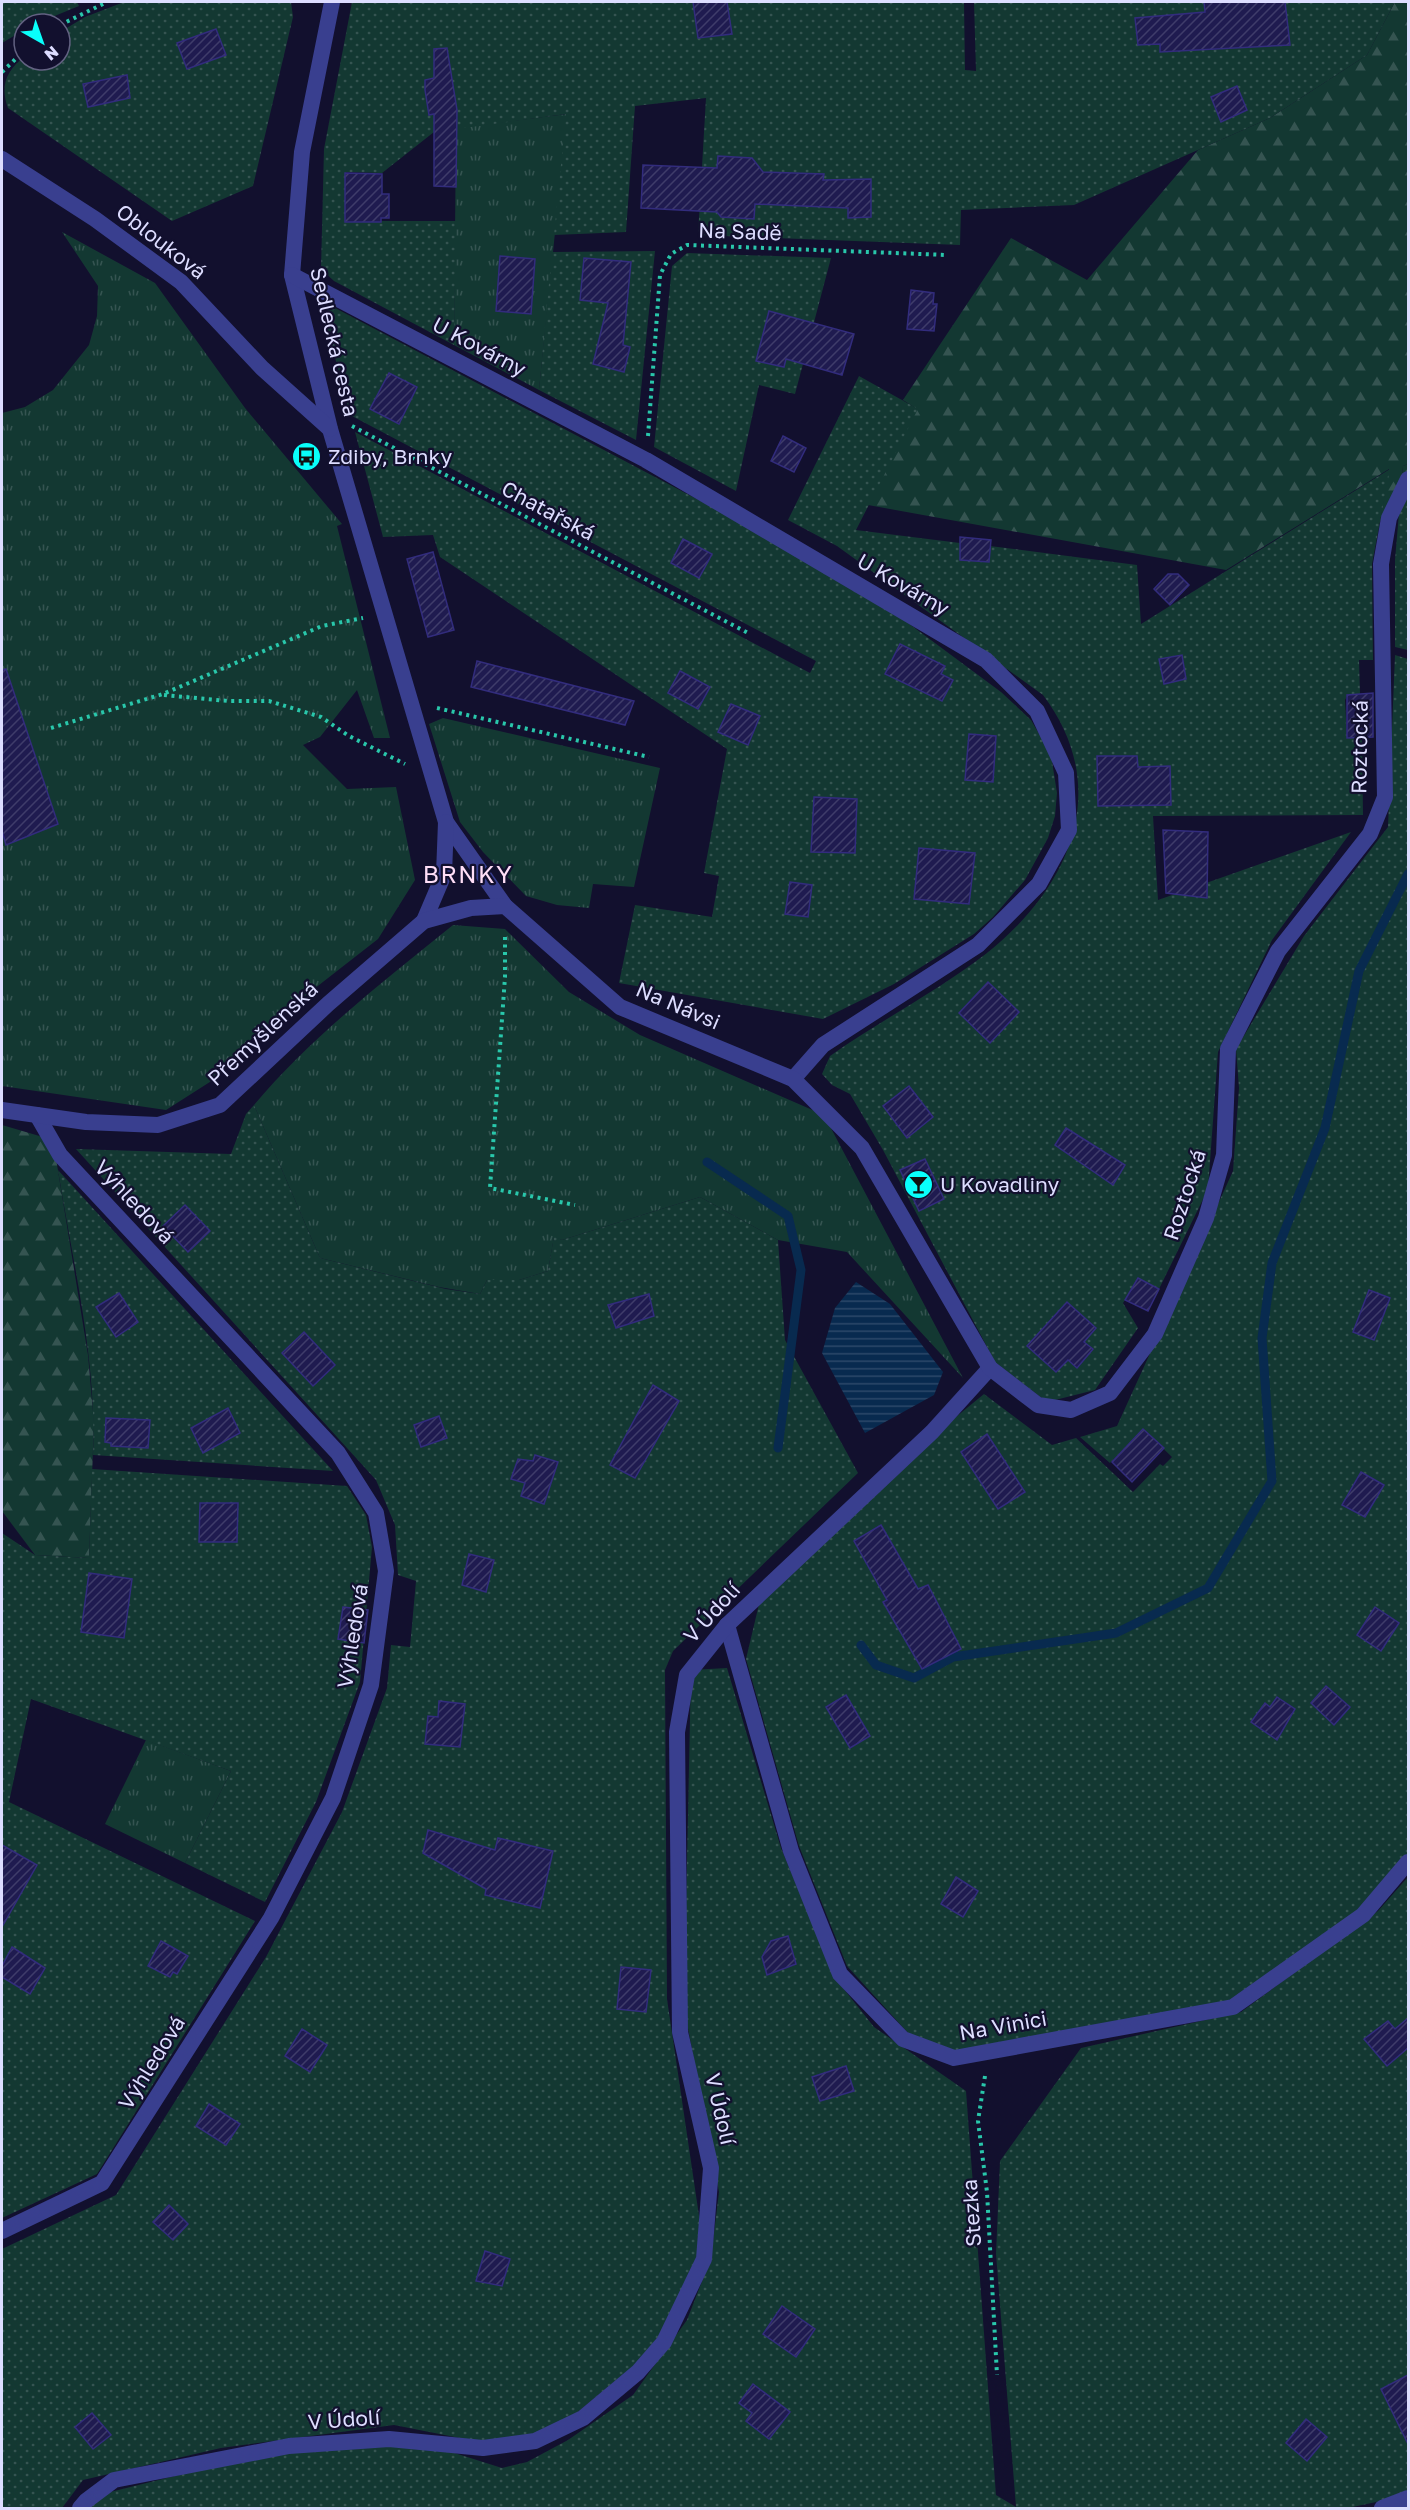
<svg xmlns="http://www.w3.org/2000/svg" width="1410" height="2510" viewBox="0 0 1410 2510" font-family="'Golos Text',sans-serif">
	<style>
		.grass { fill: url(#grass-tufts) }
		.forest { fill: url(#forest-firs) }
		.park { fill: url(#park-dots) }
		.water { fill: url(#water-rules) }
		.lines { fill: none; stroke-linecap: round; stroke-linejoin: round }
		.stream { stroke: #082a4f; stroke-width: 9 }
		.building { fill: url(#building-hatch); stroke: #322c7d; stroke-width: 1.5 }
		.path { stroke: #29c7ab; stroke-width: 4; stroke-dasharray: 3 4.5; stroke-linecap: butt }
		.service { stroke: #393f8f; stroke-width: 16 }
		.minor { stroke: #393f8f; stroke-width: 16 }
		.labels { text-anchor: middle; stroke-width: 4.5; stroke-linejoin: round; paint-order: stroke }
		.street-label { font-size: 21px; fill: #ddf; stroke: #12102e }
		.poi-label { font-size: 21px; fill: #ddf; stroke: #12102e; text-anchor: start }
		.quarter-label { font-size: 24px; letter-spacing: 1.5px; fill: #ffdff7; stroke: #12102e }
	</style>
	<defs>
		<pattern id="grass-tufts" width="24" height="20" patternUnits="userSpaceOnUse" patternTransform="scale(1.5)"><rect width="24" height="20" fill="#133832"/><path d="M3 7l-1-3M5 7V3M7 7l1-3M15 17l-1-3M17 17v-4M19 17l1-3" fill="none" stroke="#355451"/></pattern>
		<pattern id="forest-firs" width="22" height="20" patternUnits="userSpaceOnUse" patternTransform="scale(1.5)"><rect width="22" height="20" fill="#133832"/><path d="M5 1l3.5 6h-7zM16 11l3.5 6h-7z" fill="#355451"/></pattern>
		<pattern id="park-dots" width="8" height="8" patternUnits="userSpaceOnUse" patternTransform="scale(1.5)"><rect width="8" height="8" fill="#133832"/><path d="M2 2h.1M6 6h.1" fill="none" stroke="#355451" stroke-width="1.8" stroke-linecap="round"/></pattern>
		<pattern id="water-rules" width="6" height="5" patternUnits="userSpaceOnUse" patternTransform="scale(1.5)"><rect width="6" height="5" fill="#082a4f"/><path d="M0 2.5h6" fill="none" stroke="#2c4869"/></pattern>
		<pattern id="building-hatch" width="6" height="6" patternUnits="userSpaceOnUse" patternTransform="scale(1.5)"><rect width="6" height="6" fill="#1f1b50"/><path d="M-1 1l2-2M0 6l6-6M5 7l2-2" fill="none" stroke="#3f3c6a"/></pattern>
	</defs>
	<rect width="100%" height="100%" fill="#12102e"/>
	<g class="grass">
		<path d="M567 114 539 390 454 345 456 128Z"/>
		<path d="M62 232 155 283 245 408 342 524 337 526 390 738H374L357 690 320 737 303 745 347 789 396 787 415 880 378 939 255 1035 213 1080 166 1110 2 1086V413L25 407 53 390 89 345 97 316 98 286Z"/>
		<path d="M443 718 660 768 634 887 593 884 589 908 557 905 526 896 483 852 460 822 429 724Z"/>
		<path d="M453 925 505 929 569 992 640 1035 824 1115 963 1378 847 1252 778 1240 700 1197 562 1240 554 1237 548 1271 519 1280H487L480 1294 439 1287 320 1258 254 1105C311 1037 384 981 453 925Z"/>
		<path d="M146 1740 231 1771 185 1863 105 1824Z"/>
	</g>
	<g class="forest">
		<path d="M1395 2H1408V464L1403 466 1399 514 1380 521 1389 469 1226 570 868 505 917 409 903 400 1011 238 1087 280 1198 150 1270 118 1367 55Z"/>
		<path d="M2 1125 53 1140 88 1355 94 1423 89 1558 35 1555 2 1511Z"/>
	</g>
	<g class="park">
		<path d="M2 2H77L79 6 35 24H24V30L2 43Z"/>
		<path d="M124 2H291L293 17 253 186 172 221 8 108C0 86 6 71 24 57V60H60V32L85 17Z"/>
		<path d="M352 2H964L965 70 976 71 974 2H1395L1367 55 1270 118 1074 205 961 210 960 245 698 235 706 98 635 106 626 232 554 235 566 114 434 132 382 173 346 172 345 221H456L454 345 334 281 321 269 324 149Z"/>
		<path d="M655 251 636 440 539 390 552 252Z"/>
		<path d="M687 253 831 258 795 394 759 385 736 491 654 447 672 266Z"/>
		<path d="M320 300 850 580 1001 692 1031 720 1051 755 1057 793 1055 816 1048 838 1025 880 993 917 974 934 894 984 823 1019 619 983 635 905 712 917 719 876 704 873 727 749 440 557 433 535 383 537 355 432 810 673 816 661 350 415Z"/>
		<path d="M859 376 918 409 856 530 960 543V560L989 562 990 546 1137 565 1141 624 1390 469 1372 564 1373 660H1359L1360 694 1347 695 1345 700 1347 738H1362L1363 815 1153 816 1158 900 1351 832 1272 940 1218 1052 1208 1189 1159 1289 1138 1278 1123 1303 1138 1328 1095 1390 1047 1402 995 1362 883 1150 850 1094 832 1085 822 1074 830 1056C881 1020 938 991 987 953 1071 886 1113 788 1043 695L837 546 788 520Z"/>
		<path d="M1408 464V650L1395 647V560L1403 466Z"/>
		<path d="M1395 655 1408 659V1856L1353 1926 1229 2002 954 2053 909 2034 847 1966 799 1846 746 1659 760 1600 912 1453 984 1394 1052 1445 1076 1438 1133 1492 1160 1464 1163 1466 1172 1457 1143 1429 1110 1463 1080 1437 1117 1426 1233 1171 1239 1088 1236 1049 1304 936 1388 827Z"/>
		<path d="M254 1105 320 1258 446 1289 480 1294 487 1280H519L548 1271 554 1236 562 1240 700 1197 778 1240 785 1340 858 1473 673 1651 665 1670 667 1999 702 2236 699 2257 653 2350 562 2425 505 2447 394 2425 221 2448 83 2480 62 2508H2V2249L116 2195 266 1957 342 1812 387 1688 391 1645 410 1647 416 1581 398 1575 395 1525 376 1480 76 1149 231 1154 246 1114Z"/>
		<path d="M58 1170 333 1471 93 1455C97 1360 73 1264 58 1170Z"/>
		<path d="M92 1469 347 1486 366 1515 372 1547 360 1682 316 1802 265 1902 185 1863 231 1771 31 1699 9 1802 255 1921 97 2174 2 2218V1533L35 1555 89 1558Z"/>
		<path d="M727 1668 781 1848 835 1978 874 2027 966 2091 996 2495 1016 2507 996 2254 1000 2161 1081 2048 1241 2012 1378 1911 1408 1877V2491L1395 2498 1348 2508H86L94 2496 199 2470 291 2452 426 2444 502 2468 527 2462 568 2440 633 2395 687 2320 711 2258 719 2192 684 2007 691 1670Z"/>
	</g>
	<path class="water" d="M856 1282 890 1304 943 1372 934 1395 865 1433 822 1353 835 1308Z"/>
	<g class="lines">
		<g class="stream">
			<path d="M707 1162 788 1216 801 1270 778 1448"/>
			<path d="M861 1645 876 1665 914 1678 953 1657 1116 1633 1208 1588 1272 1481 1262 1338 1272 1263 1325 1128 1359 971 1408 874"/>
		</g>
	</g>
	<g class="building">
		<path d="M693 2H727L732 34 698 38Z"/>
		<path d="M1204 2H1285L1290 45 1160 52V44L1138 45 1135 18 1205 12Z"/>
		<path d="M216 29 226 55 187 69 177 43Z"/>
		<path d="M447 48 457 110 456 187 434 186V114L429 115 425 90V80L434 78V49Z"/>
		<path d="M127 75 130 98 88 107 83 84Z"/>
		<path d="M1237 86 1247 110 1221 122 1211 97Z"/>
		<path d="M718 156 752 158 763 172 824 174 823 180 871 179V217L848 218V208L755 204 754 219 721 217 717 212 641 208 643 165 717 168Z"/>
		<path d="M345 173 382 174V194H389V218H381V222H345Z"/>
		<path d="M500 256 535 259 531 314 496 311Z"/>
		<path d="M584 258 631 262 623 345 630 347 624 372 593 364 608 303 580 300Z"/>
		<path d="M911 290 934 293 933 304H937L934 331 907 329Z"/>
		<path d="M769 311 854 334 842 375 786 359 784 367 756 361Z"/>
		<path d="M389 373 417 387 399 424 370 409Z"/>
		<path d="M783 436 806 448 794 472 771 461Z"/>
		<path d="M960 537 991 540 989 562 960 560Z"/>
		<path d="M683 539 712 554 699 578 671 563Z"/>
		<path d="M433 552 454 630 428 637 407 559Z"/>
		<path d="M1168 574H1178L1189 585 1170 605 1154 589Z"/>
		<path d="M900 644 945 666 941 674 953 680 942 701 885 674Z"/>
		<path d="M1182 655 1186 679 1164 684 1159 659Z"/>
		<path d="M477 661 634 701 625 725 471 687Z"/>
		<path d="M6 669 58 824 6 845 2 831V670Z"/>
		<path d="M680 671 710 687 698 709 668 693Z"/>
		<path d="M1373 693V737L1347 738V695Z"/>
		<path d="M731 704 760 716 748 745 718 732Z"/>
		<path d="M969 734 996 736 993 782 965 780Z"/>
		<path d="M1097 756H1137L1138 767 1170 766 1171 805 1098 806Z"/>
		<path d="M814 797 857 799 855 853 811 852Z"/>
		<path d="M1163 830 1208 832 1207 898 1166 893Z"/>
		<path d="M919 848 975 853 969 904 914 899Z"/>
		<path d="M790 882 812 885 808 917 785 914Z"/>
		<path d="M988 982 1019 1012 990 1043 959 1013Z"/>
		<path d="M909 1086 933 1117 907 1138 883 1106Z"/>
		<path d="M1066 1128 1125 1165 1113 1185 1055 1145Z"/>
		<path d="M925 1159 944 1199 919 1211 900 1170Z"/>
		<path d="M185 1205 210 1231 188 1252 163 1226Z"/>
		<path d="M1138 1278 1159 1289 1148 1311 1125 1300Z"/>
		<path d="M1369 1290 1390 1298 1374 1340 1353 1332Z"/>
		<path d="M119 1293 138 1322 116 1337 96 1307Z"/>
		<path d="M649 1294 654 1316 616 1328 608 1305Z"/>
		<path d="M1067 1302 1096 1328 1084 1342 1093 1349 1077 1368 1068 1360 1056 1372 1027 1346Z"/>
		<path d="M304 1332 335 1365 313 1386 282 1353Z"/>
		<path d="M653 1385 679 1401 635 1478 610 1465Z"/>
		<path d="M228 1408 240 1433 203 1453 191 1428Z"/>
		<path d="M439 1416 447 1438 421 1447 414 1425Z"/>
		<path d="M106 1418 150 1420 148 1448 111 1446V1443L105 1442Z"/>
		<path d="M1143 1429 1164 1448 1132 1482 1112 1462Z"/>
		<path d="M987 1434 1025 1492 998 1509 961 1452Z"/>
		<path d="M535 1455 558 1462 544 1504 521 1496 525 1483 511 1479 518 1459 533 1461Z"/>
		<path d="M1361 1472 1384 1485 1365 1517 1342 1505Z"/>
		<path d="M200 1503H238L237 1542H199Z"/>
		<path d="M881 1525 918 1589 928 1585 961 1649 922 1669 883 1602 887 1600 854 1541Z"/>
		<path d="M469 1554 494 1560 486 1592 462 1585Z"/>
		<path d="M89 1573 132 1579 124 1638 81 1632Z"/>
		<path d="M343 1607 368 1610 364 1643 338 1639Z"/>
		<path d="M1375 1607 1399 1623 1381 1651 1357 1635Z"/>
		<path d="M1326 1686 1350 1707 1334 1725 1311 1703Z"/>
		<path d="M846 1695 870 1736 850 1748 826 1707Z"/>
		<path d="M1277 1697 1295 1709 1277 1740 1251 1722 1265 1703 1270 1707Z"/>
		<path d="M439 1701 465 1704 460 1747 425 1744 428 1716 438 1717Z"/>
		<path d="M428 1830 495 1850 498 1838 553 1851 540 1908 485 1895 486 1889 423 1853Z"/>
		<path d="M2 1845 37 1865 2 1927Z"/>
		<path d="M956 1877 978 1891 963 1917 941 1904Z"/>
		<path d="M788 1936 796 1964 767 1975 762 1957 771 1941Z"/>
		<path d="M161 1941 188 1956 177 1974 173 1972 170 1977 148 1966Z"/>
		<path d="M12 1947 45 1968 30 1994 2 1977V1966Z"/>
		<path d="M621 1967 651 1970 646 2012 617 2009Z"/>
		<path d="M1408 2018V2048L1387 2066 1364 2039 1388 2021 1395 2029Z"/>
		<path d="M302 2029 327 2045 310 2072 285 2056Z"/>
		<path d="M846 2066 854 2091 820 2101 812 2077Z"/>
		<path d="M209 2104 240 2124 226 2145 196 2126Z"/>
		<path d="M169 2205 188 2224 173 2240 153 2222Z"/>
		<path d="M485 2251 510 2259 502 2286 476 2281Z"/>
		<path d="M782 2306 815 2329 796 2357 763 2334Z"/>
		<path d="M1408 2375V2444L1381 2389Z"/>
		<path d="M753 2384 790 2412 769 2439 746 2421 752 2413 739 2403Z"/>
		<path d="M92 2413 111 2435 93 2449 75 2427Z"/>
		<path d="M1306 2419 1327 2437 1307 2461 1286 2443Z"/>
	</g>
	<g class="lines">
		<g class="path">
			<path d="M60 25 107 2"/>
			<path d="M2 72 24 51"/>
			<path d="M352 426 750 634"/>
			<path d="M648 436 660 275 671 254 687 245 947 255"/>
			<path d="M164 695 228 701H269L321 717 349 736 405 764"/>
			<path d="M437 708 649 757"/>
			<path d="M51 728 163 694 322 626 363 618"/>
			<path d="M505 937V977L490 1188 575 1205"/>
			<path d="M985 2076 978 2121 987 2192 997 2375"/>
		</g>
		<g class="service">
			<path d="M727 1625 791 1851 840 1974 903 2039 954 2058 1233 2007 1363 1915 1408 1862"/>
			<path d="M2 2231 102 2183 271 1918 333 1798 371 1685 386 1571 376 1513 338 1453 60 1155 37 1115"/>
			<path d="M80 2508 86 2501 114 2480 289 2446 389 2439 483 2448 535 2441 583 2418 638 2372 664 2342 704 2259 711 2168 680 2032 677 1732 687 1675 727 1625 932 1432 990 1368"/>
		</g>
		<g class="minor">
			<path d="M332 2 302 152 292 275 330 429 446 822 505 906"/>
			<path d="M2 159 95 219 181 282 262 368 330 429"/>
			<path d="M292 275 646 460 986 660 1037 711 1066 773 1069 830 1039 884 978 945 823 1045 793 1079"/>
			<path d="M424 921 444 874 446 822"/>
			<path d="M2 1110 86 1122 158 1125 220 1105 328 1004 424 921 471 908 505 906 620 1007 793 1079 862 1148 990 1368 1038 1405 1071 1410 1110 1393 1155 1334 1206 1218 1224 1155 1228 1049 1278 951 1370 834 1385 797 1381 564 1389 518 1408 479"/>
			<path d="M1382 2508 1408 2498"/>
		</g>
	</g>
	<defs>
		<symbol id="bus-disc" viewBox="-11 -11 22 22"><circle r="9.5" fill="#09fffb" stroke="#12102e"/><path d="M-5-6H5V4H4V6H2V4H-2V6H-4V4H-5ZM-3.5-4V0h7V-4ZM-3.5 1.2v1.5H-2V1.2ZM2 1.2v1.5H3.5V1.2Z" fill="#111"/></symbol>
		<symbol id="bar-disc" viewBox="-11 -11 22 22"><circle r="9.5" fill="#09fffb" stroke="#12102e"/><path d="M-6-5H6L.8 .8V4.5H3.5V6h-7V4.5H-.8V.8Z" fill="#111"/></symbol>
	</defs>
	<g fill-rule="evenodd">
		<use href="#bus-disc" x="290" y="440" width="33" height="33"/>
		<use href="#bar-disc" x="902" y="1168" width="33" height="33"/>
	</g>
	<g class="labels">
		<g class="street-label">
			<text transform="translate(740 232) rotate(2)" y="7">Na Sadě</text>
			<text transform="translate(161 242) rotate(38)" y="7">Oblouková</text>
			<text transform="translate(334 342) rotate(77)" y="7">Sedlecká cesta</text>
			<text transform="translate(479 347) rotate(28)" y="7">U Kovárny</text>
			<text transform="translate(548 511) rotate(28)" y="7">Chatařská</text>
			<text transform="translate(903 585) rotate(30)" y="7">U Kovárny</text>
			<text transform="translate(1360 747) rotate(-89)" y="7">Roztocká</text>
			<text transform="translate(678 1006) rotate(23)" y="7">Na Návsi</text>
			<text transform="translate(263 1034) rotate(-43)" y="7">Přemyšlenská</text>
			<text transform="translate(1185 1195) rotate(-72)" y="7">Roztocká</text>
			<text transform="translate(134 1202) rotate(47)" y="7">Výhledová</text>
			<text transform="translate(712 1613) rotate(-48)" y="7">V Údolí</text>
			<text transform="translate(353 1636) rotate(-81)" y="7">Výhledová</text>
			<text transform="translate(1003 2026) rotate(-10)" y="7">Na Vinici</text>
			<text transform="translate(152 2063) rotate(-58)" y="7">Výhledová</text>
			<text transform="translate(720 2109) rotate(77)" y="7">V Údolí</text>
			<text transform="translate(972 2213) rotate(-94)" y="7">Stezka</text>
			<text transform="translate(344 2420) rotate(-4)" y="7">V Údolí</text>
		</g>
		<g class="poi-label">
			<text x="328" y="464">Zdiby, Brnky</text>
			<text x="940" y="1192">U Kovadliny</text>
		</g>
		<g class="quarter-label">
			<text x="468" y="883">BRNKY</text>
		</g>
	</g>
	<rect width="1410" height="2510" fill="none" stroke="#ddddff" stroke-width="6"/>
	<g transform="translate(42 42) rotate(140)"><circle r="28" fill="#12102e" stroke="#636282" stroke-width="1.5"/>
	<path d="M0-4.5L10 22L0 15L-10 22Z" fill="#09fffb"/>
	<text y="-9" font-size="16" font-weight="bold" text-anchor="middle" fill="#ddddff">N</text>
	</g>
</svg>
